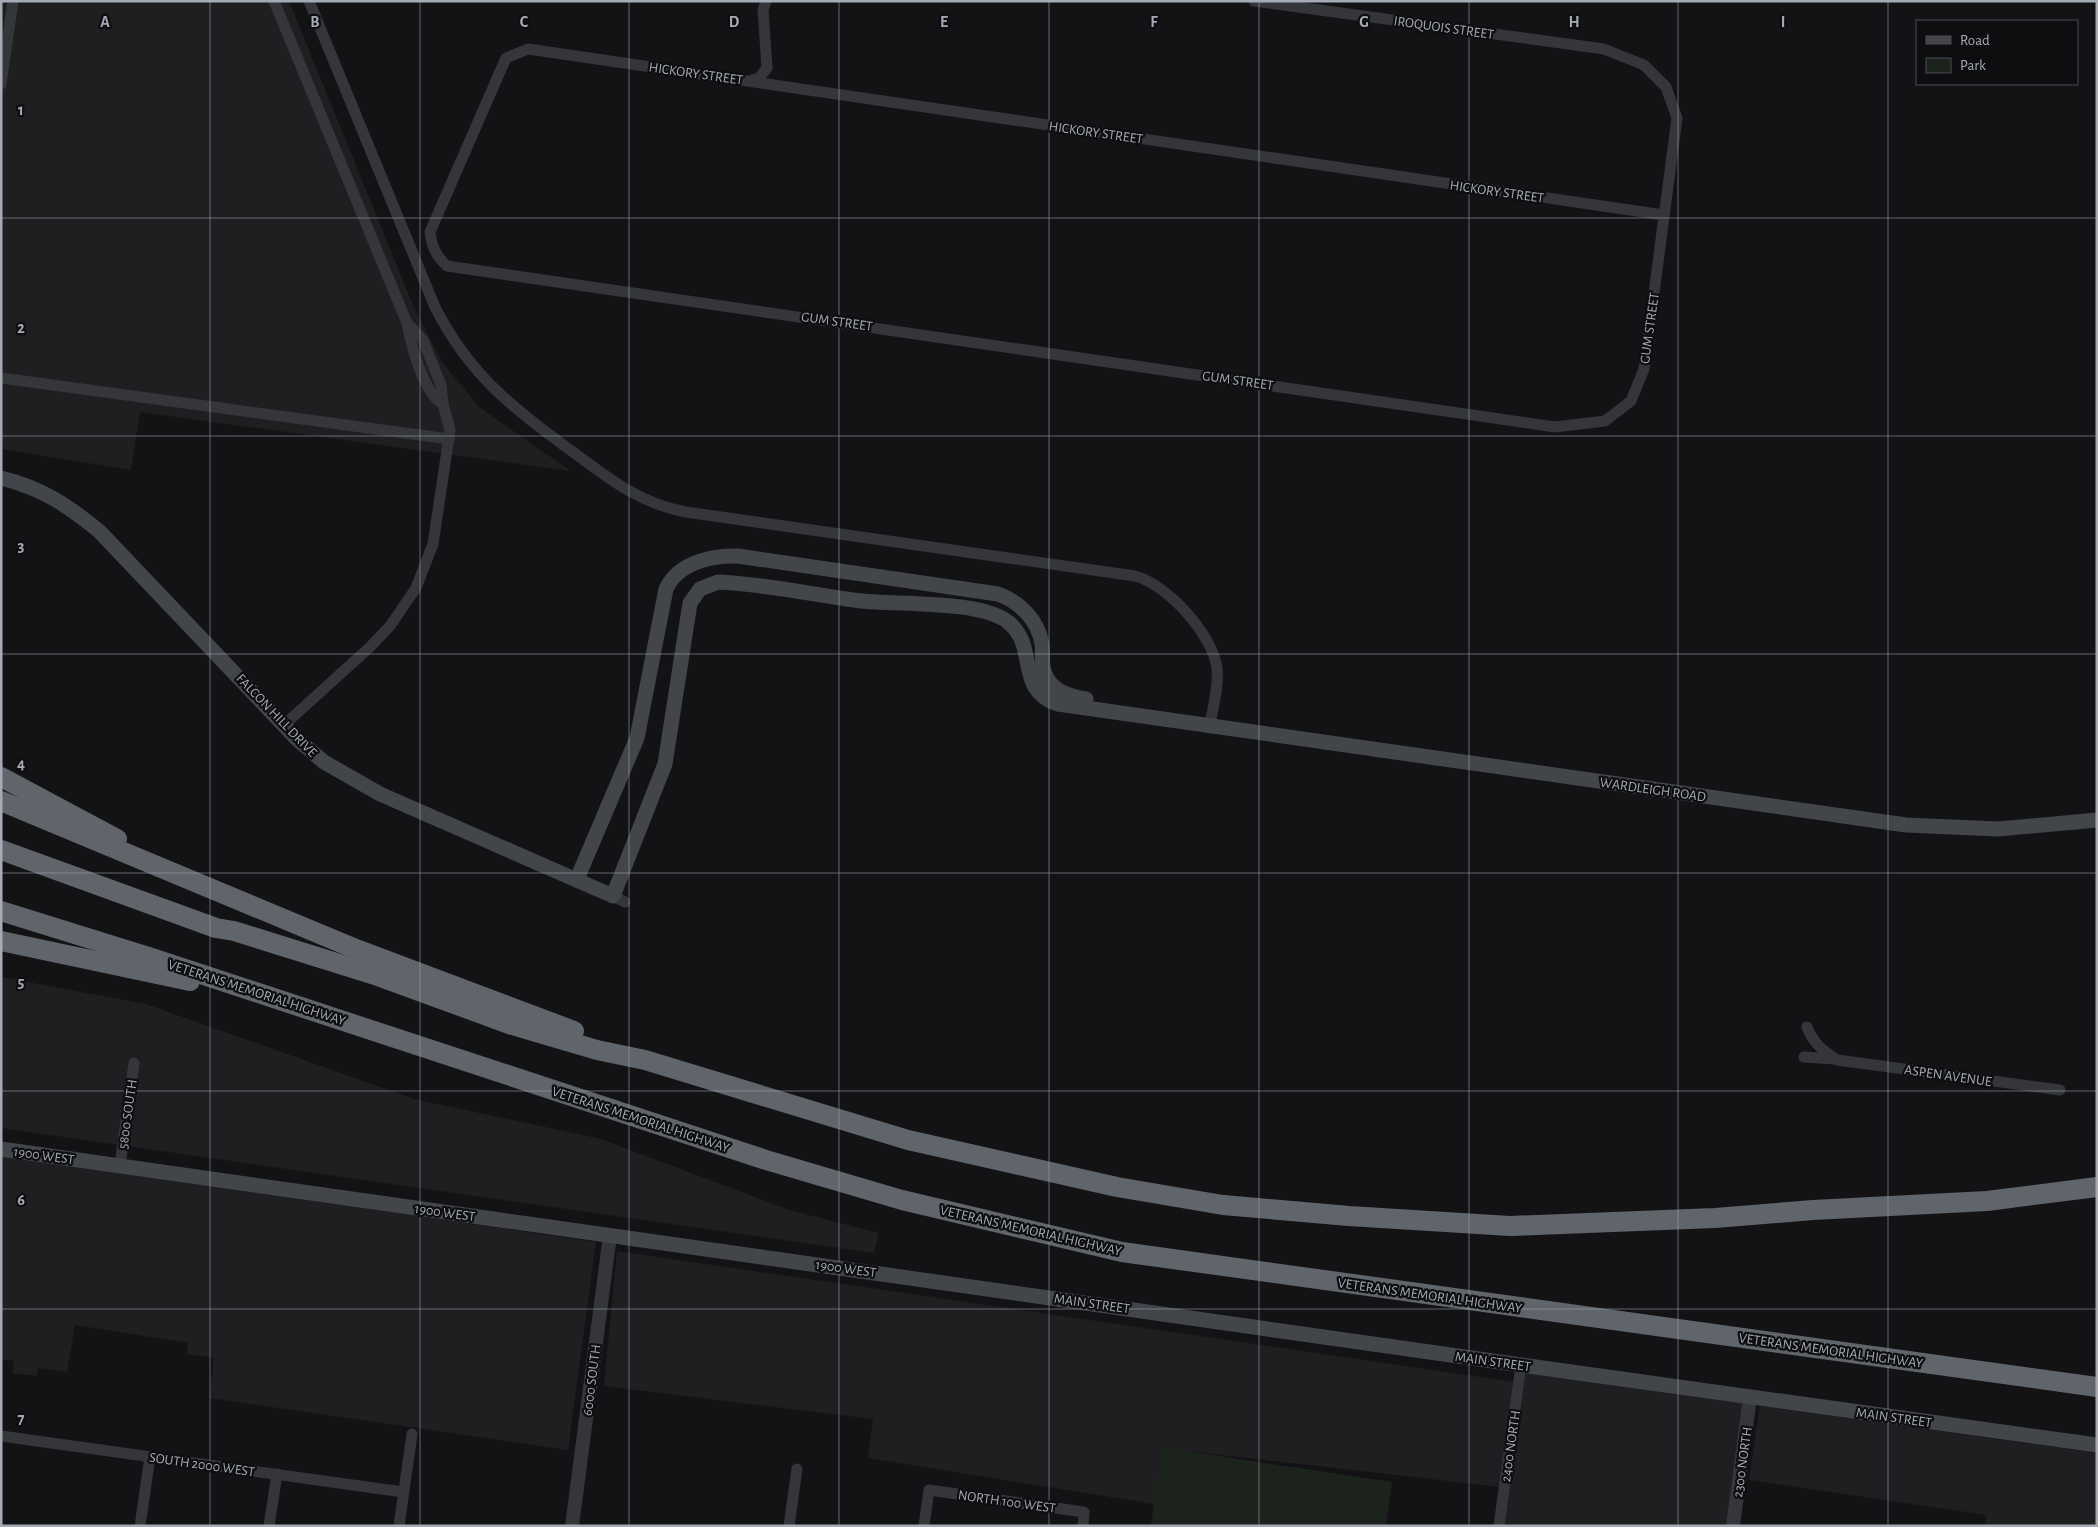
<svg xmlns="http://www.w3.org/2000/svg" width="2098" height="1527" viewBox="0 0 2098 1527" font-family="'Alegreya Sans',sans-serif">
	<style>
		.built { fill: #1f1f22 }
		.green { fill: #1b231c }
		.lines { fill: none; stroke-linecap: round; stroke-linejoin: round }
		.minor { stroke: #34363a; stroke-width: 11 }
		.tertiary { stroke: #34363a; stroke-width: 14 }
		.secondary { stroke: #42454a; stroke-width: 15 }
		.motorway { stroke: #60646b; stroke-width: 20 }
		.grid { fill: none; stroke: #a5abb6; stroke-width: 1; stroke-opacity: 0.55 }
		.labels { text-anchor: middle; stroke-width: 4.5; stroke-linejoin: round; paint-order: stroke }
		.street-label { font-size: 14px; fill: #a5abb6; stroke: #0e0e10 }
		.grid-label { font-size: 16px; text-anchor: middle; font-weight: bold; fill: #a5abb6; stroke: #0e0e10; stroke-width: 4.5; stroke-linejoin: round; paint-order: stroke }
	</style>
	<rect width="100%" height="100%" fill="#131315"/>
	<g class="built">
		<path d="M1 1H289L415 310 443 363 479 407 571 471 140 412 131 470 1 449Z"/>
		<path d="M1 977 146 1004 414 1099 601 1139 789 1210 879 1233 874 1253 1 1128Z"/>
		<path d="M1 1155 596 1242 568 1450 209 1398 214 1358 187 1354 188 1343 75 1325 67 1372 38 1368 37 1376 12 1373 14 1361 1 1359Z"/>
		<path d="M617 1251 1515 1382 1526 1367 1749 1397 1730 1526H1504L1509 1488 1186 1451 1392 1482 1386 1526H1151L1154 1504 868 1458 873 1419 604 1386Z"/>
		<path d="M1760 1406 2097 1453V1526H1985L1986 1515 1749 1480Z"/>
	</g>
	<path class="green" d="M1162 1448 1392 1482 1385 1526H1151Z"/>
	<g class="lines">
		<g class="minor">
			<path d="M274 1 407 323C411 344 423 393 443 404"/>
			<path d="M309 1 435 307C470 376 512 407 573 452 609 479 641 504 686 512L1135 576C1167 584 1213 635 1217 668 1219 686 1213 707 1210 725"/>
			<path d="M1254 1 1604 49 1644 65 1666 87 1677 118 1644 369 1631 401 1605 421 1555 427 447 266C436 256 432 247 430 232L506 58 528 49 1664 215"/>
			<path d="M750 81 759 78 767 68 763 10 766 1"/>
			<path d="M1 84 13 1"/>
			<path d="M1 378 449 439"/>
			<path d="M284 725 370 647 390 626 416 588 433 544 450 430 443 404 441 385 423 340 407 323"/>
			<path d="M613 896 625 902"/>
			<path d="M1807 1027C1813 1043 1822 1050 1837 1060L2060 1090"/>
			<path d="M1804 1057 1835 1059"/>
			<path d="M120 1165 134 1063"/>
			<path d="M1 1436 403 1492"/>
			<path d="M140 1526 150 1457"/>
			<path d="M269 1526 277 1474"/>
			<path d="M399 1526 412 1434"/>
			<path d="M789 1526 797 1469"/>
			<path d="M924 1526 929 1490 1084 1512 1083 1526"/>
			<path d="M1499 1526 1521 1365"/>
		</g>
		<g class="tertiary">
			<path d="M572 1526 610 1235"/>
			<path d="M1733 1526 1750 1397"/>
		</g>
		<g class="secondary">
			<path d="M1 478C42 488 67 505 99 531L298 740 324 762 380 794 613 896 665 764 690 603 700 589 718 582C766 584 814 595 862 601 898 605 980 600 1008 622 1039 646 1014 690 1058 704L1906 825 1998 829 2097 820"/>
			<path d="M577 879 637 738 666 589C678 563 711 555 738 556L998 594C1020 602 1038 620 1042 644 1043 651 1042 659 1043 667 1047 689 1066 696 1086 699"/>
			<path d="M1 1149 1521 1365 2097 1445"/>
		</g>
		<g class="motorway">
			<path d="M1 777 117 839"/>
			<path d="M1 801 351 947 574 1031"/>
			<path d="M1 850 216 928 234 931 378 976 512 1025 597 1050 645 1060 908 1140 1117 1187 1223 1205 1349 1216 1510 1226 1715 1218 1813 1210 1987 1201 2097 1187"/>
			<path d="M1 911 152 958 766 1160 902 1200 1122 1252 2097 1387"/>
			<path d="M1 941 190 981"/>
		</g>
	</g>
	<path class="grid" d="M210 1V1526M420 1V1526M629 1V1526M839 1V1526M1049 1V1526M1259 1V1526M1469 1V1526M1678 1V1526M1888 1V1526M1 218H2097M1 436H2097M1 654H2097M1 873H2097M1 1091H2097M1 1309H2097"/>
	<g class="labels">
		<g class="street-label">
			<text transform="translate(1444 27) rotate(8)" y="5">IROQUOIS STREET</text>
			<text transform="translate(696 73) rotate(8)" y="5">HICKORY STREET</text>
			<text transform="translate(1096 132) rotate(8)" y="5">HICKORY STREET</text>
			<text transform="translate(1497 191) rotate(8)" y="5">HICKORY STREET</text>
			<text transform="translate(837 321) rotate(8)" y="5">GUM STREET</text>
			<text transform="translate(1649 328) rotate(-82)" y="5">GUM STREET</text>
			<text transform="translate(1238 380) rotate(8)" y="5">GUM STREET</text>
			<text transform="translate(277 715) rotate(46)" y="5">FALCON HILL DRIVE</text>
			<text transform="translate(1653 789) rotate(8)" y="5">WARDLEIGH ROAD</text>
			<text transform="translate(257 992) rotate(18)" y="5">VETERANS MEMORIAL HIGHWAY</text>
			<text transform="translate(1948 1075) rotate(8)" y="5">ASPEN AVENUE</text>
			<text transform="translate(127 1114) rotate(-82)" y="5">5800 SOUTH</text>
			<text transform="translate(641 1119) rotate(18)" y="5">VETERANS MEMORIAL HIGHWAY</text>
			<text transform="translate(44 1155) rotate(8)" y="5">1900 WEST</text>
			<text transform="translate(445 1212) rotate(8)" y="5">1900 WEST</text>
			<text transform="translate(1031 1230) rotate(13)" y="5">VETERANS MEMORIAL HIGHWAY</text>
			<text transform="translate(846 1268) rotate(8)" y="5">1900 WEST</text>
			<text transform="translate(1430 1295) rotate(8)" y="5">VETERANS MEMORIAL HIGHWAY</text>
			<text transform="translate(1092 1303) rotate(8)" y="5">MAIN STREET</text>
			<text transform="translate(1831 1350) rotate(8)" y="5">VETERANS MEMORIAL HIGHWAY</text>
			<text transform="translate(1493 1361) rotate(8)" y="5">MAIN STREET</text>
			<text transform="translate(591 1380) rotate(-83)" y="5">6000 SOUTH</text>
			<text transform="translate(1894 1417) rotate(8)" y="5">MAIN STREET</text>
			<text transform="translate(1510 1446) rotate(-82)" y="5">2400 NORTH</text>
			<text transform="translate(1742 1462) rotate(-82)" y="5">2300 NORTH</text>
			<text transform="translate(202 1464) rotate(8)" y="5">SOUTH 2000 WEST</text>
			<text transform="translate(1007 1501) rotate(8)" y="5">NORTH 100 WEST</text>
		</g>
	</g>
	<g class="grid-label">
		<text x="105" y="27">A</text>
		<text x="315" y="27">B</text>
		<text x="524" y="27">C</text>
		<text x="734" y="27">D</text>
		<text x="944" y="27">E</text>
		<text x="1154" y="27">F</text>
		<text x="1364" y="27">G</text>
		<text x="1574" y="27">H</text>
		<text x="1783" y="27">I</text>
		<text x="21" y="115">1</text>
		<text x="21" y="333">2</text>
		<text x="21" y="551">3</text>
		<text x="21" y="769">4</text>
		<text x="21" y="987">5</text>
		<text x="21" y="1205">6</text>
		<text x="21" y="1424">7</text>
	</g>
	<rect width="2098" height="1527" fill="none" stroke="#a5abb6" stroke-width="5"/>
	<rect x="1916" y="20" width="162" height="65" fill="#0e0e10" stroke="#4a4d52"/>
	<rect x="1926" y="36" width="25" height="8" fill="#42454a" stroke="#4a4d52"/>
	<text x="1960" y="45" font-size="15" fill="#a5abb6">Road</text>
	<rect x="1926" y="58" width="25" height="15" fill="#1b231c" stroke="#4a4d52"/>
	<text x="1960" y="70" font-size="15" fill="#a5abb6">Park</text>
</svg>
